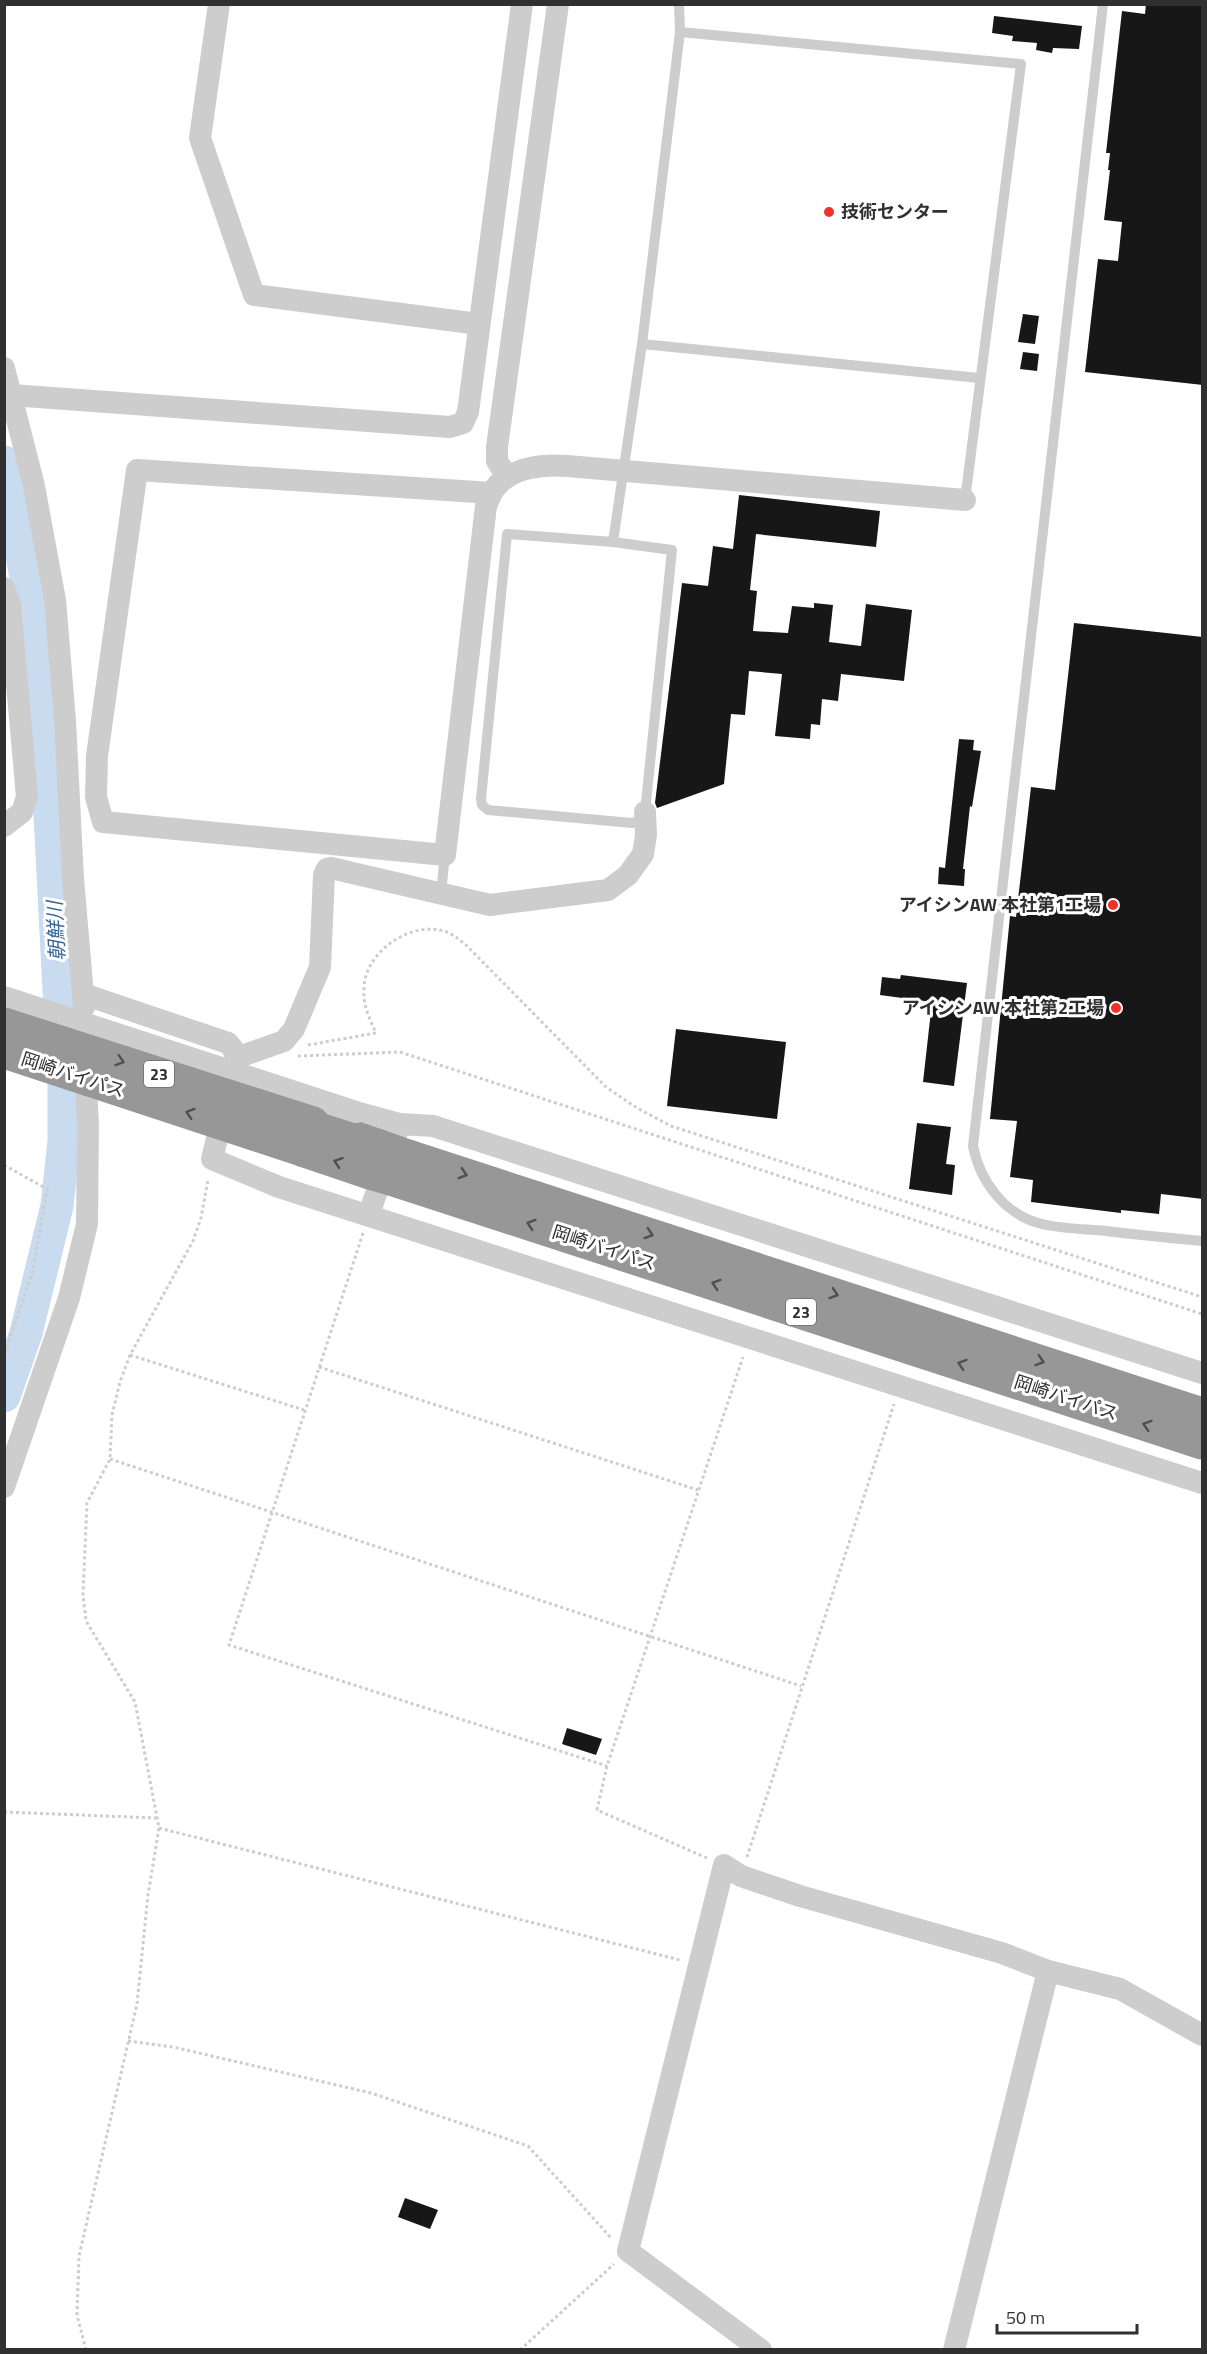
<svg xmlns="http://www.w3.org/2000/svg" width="1207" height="2354" viewBox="0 0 1207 2354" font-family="'Titillium Web','Noto Sans JP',sans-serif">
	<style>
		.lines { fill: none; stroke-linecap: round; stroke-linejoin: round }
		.river { stroke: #c8dbef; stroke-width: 33 }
		.building { fill: #171717 }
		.path { stroke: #cdcdcd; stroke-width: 3; stroke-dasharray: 3 3; stroke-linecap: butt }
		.lane { stroke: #cdcdcd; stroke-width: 10 }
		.street { stroke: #cdcdcd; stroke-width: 22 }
		.highway { stroke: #979797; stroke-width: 33 }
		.street-bridge { stroke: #cdcdcd; stroke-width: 22 }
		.highway-bridge { stroke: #979797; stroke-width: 33 }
		.oneway { stroke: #4f4f4f }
		.poi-dot { fill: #f13028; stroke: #fff; stroke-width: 2 }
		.labels { text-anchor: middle; stroke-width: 6; stroke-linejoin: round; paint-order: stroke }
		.shield { fill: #fff; stroke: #6e6e6e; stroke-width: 1.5 }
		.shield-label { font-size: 16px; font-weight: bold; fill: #303030 }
		.poi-label { font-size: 18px; font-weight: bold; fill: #303030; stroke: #fff; text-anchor: end }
		.street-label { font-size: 18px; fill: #303030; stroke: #fff }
		.water-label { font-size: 20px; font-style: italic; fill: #386898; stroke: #fff }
	</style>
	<rect width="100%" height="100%" fill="#fff"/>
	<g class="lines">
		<path class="river" d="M4 462 30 598 50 816 64 1086V1141L57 1206 26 1333 4 1396"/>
	</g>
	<g class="building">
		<path d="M1146 4H1203V385L1085 372 1098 259 1118 261 1122 222 1104 220 1110 170H1108L1110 153H1106L1122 11 1145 14Z"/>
		<path d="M994 16 1082 26 1079 49 1053 48 1052 53 1036 50 1037 43 1012 41 1013 36 992 33Z"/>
		<path d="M1023 314 1039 316 1035 344 1018 342Z"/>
		<path d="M1023 352 1039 354 1037 371 1020 369Z"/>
		<path d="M739 495 880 511 876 547 756 534 750 590 757 591 753 631 788 633 792 606 814 608V603L833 605 829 642 861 646 866 604 912 610 904 681 841 674 838 701 822 699 820 725 811 724 810 739 775 736 782 674 749 671 745 715 731 714 724 784 657 808 655 803 682 583 708 586 713 546 733 549Z"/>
		<path d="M1074 623 1203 637V1199L1161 1194 1159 1214 1121 1210V1213L1031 1202 1033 1180 1010 1177 1017 1121 990 1119 1010 916 1016 917 1031 787 1055 790Z"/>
		<path d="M959 739 974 740 973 750 981 751 972 807 970 806 963 869H965L964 886 938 884 939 867 945 868Z"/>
		<path d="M901 975 967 983 954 1086 923 1082 932 1002 880 995 882 977 900 979Z"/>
		<path d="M676 1029 786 1042 777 1119 667 1106Z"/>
		<path d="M917 1123 951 1127 946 1164 955 1165 952 1195 909 1189Z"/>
		<path d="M567 1728 602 1739 596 1755 562 1744Z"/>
		<path d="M405 2198 438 2210 430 2229 398 2217Z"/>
	</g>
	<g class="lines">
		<g class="path">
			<path d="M308 1045 376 1033C369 1018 363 1005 364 989 364 953 409 921 444 931 453 934 460 940 467 946L606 1087 637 1108 671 1126 1202 1297"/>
			<path d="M298 1056 400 1052 1202 1314"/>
			<path d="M4 1165 47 1189 33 1271 4 1356"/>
			<path d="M363 1233 229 1645 607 1766"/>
			<path d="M130 1355 304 1410"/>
			<path d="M319 1367 698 1490"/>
			<path d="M110 1459 801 1686"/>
			<path d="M4 1812 156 1818"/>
			<path d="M159 1828 680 1960"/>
			<path d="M747 1857 894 1404"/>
			<path d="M707 1858 597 1810 607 1766 743 1357"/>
			<path d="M128 2041 173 2047 371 2093 528 2146 612 2239"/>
			<path d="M86 2350 77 2315 79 2256 137 2004 148 1895 159 1828 135 1702 86 1621 83 1595 87 1503 110 1459 112 1415 120 1382 130 1355 193 1241 201 1218 208 1180"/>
			<path d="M520 2350 614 2264"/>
		</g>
		<g class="lane">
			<path d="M679 4 680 32"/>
			<path d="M1103 4 973 1146C980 1182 1005 1215 1042 1224 1063 1229 1085 1229 1106 1231 1138 1235 1170 1238 1202 1241"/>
			<path d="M642 344 979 378"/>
			<path d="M613 542 672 550 645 812 638 821 632 823 488 810 482 805 481 799 507 534 613 542 642 344 680 32 1021 64 965 500"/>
			<path d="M441 893 445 855"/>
		</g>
		<g class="street">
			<path d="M219 4 200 138 254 295 479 324"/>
			<path d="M4 368 34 486 55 600 65 721 73 879 84 1007"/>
			<path d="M11 395 450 427 463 423 468 412 522 4"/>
			<path d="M507 477 497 461V447L558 4"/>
			<path d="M492 493 137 470 97 756 96 797 103 822 445 855 486 506C489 500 491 493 495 488 511 467 544 464 567 466L965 500"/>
			<path d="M4 588 10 605 27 797 22 812 4 826"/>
			<path d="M83 994 228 1043C235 1050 237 1056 235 1066L212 1159 279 1187 1202 1483"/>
			<path d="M236 1058 284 1041 294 1029 320 967 324 875 327 869 331 868 490 905 608 890 628 875 643 854 646 835 645 812"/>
			<path d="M356 1112 400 1124"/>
			<path d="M369 1214 400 1124 433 1126 1202 1373"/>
			<path d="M4 1487 69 1298 87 1224 88 1125 85 1067"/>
			<path d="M761 2350 628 2251 724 1865 741 1876 800 1896 1002 1953 1048 1971 1120 1989 1202 2035"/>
			<path d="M954 2350 1048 1971"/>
		</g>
		<g class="highway">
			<path d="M313 1123 377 1145"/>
			<path d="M305 1151 370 1173"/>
			<path d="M408 1156 1202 1414"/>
			<path d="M400 1182 1202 1443"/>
		</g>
		<path class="street-bridge" d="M4 997 356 1112"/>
		<g class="highway-bridge">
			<path d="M4 1024 313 1123"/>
			<path d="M4 1052 305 1151"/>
			<path d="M377 1145 408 1156"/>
			<path d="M370 1173 400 1182"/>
		</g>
	</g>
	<defs><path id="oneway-chevron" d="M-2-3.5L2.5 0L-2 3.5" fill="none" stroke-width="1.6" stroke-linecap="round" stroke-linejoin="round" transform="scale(1.5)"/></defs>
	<g class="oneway">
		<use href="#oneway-chevron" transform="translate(120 1061) rotate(18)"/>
		<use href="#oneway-chevron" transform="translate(190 1113) rotate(-162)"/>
		<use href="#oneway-chevron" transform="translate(338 1162) rotate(-161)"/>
		<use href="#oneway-chevron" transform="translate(463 1174) rotate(18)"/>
		<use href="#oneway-chevron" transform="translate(531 1224) rotate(-162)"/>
		<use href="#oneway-chevron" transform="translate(649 1234) rotate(18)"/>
		<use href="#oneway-chevron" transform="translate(716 1284) rotate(-162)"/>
		<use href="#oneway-chevron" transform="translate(834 1294) rotate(18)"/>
		<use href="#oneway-chevron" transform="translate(1040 1361) rotate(18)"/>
		<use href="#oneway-chevron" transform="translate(962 1364) rotate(-162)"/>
		<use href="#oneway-chevron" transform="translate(1147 1425) rotate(-162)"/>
	</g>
	<g class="poi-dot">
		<circle cx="829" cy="212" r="6"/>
		<circle cx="1113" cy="905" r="6"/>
		<circle cx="1116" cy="1008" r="6"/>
	</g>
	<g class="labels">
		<g class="shield">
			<rect x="144" y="1061" width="30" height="26" rx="4.5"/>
			<rect x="786" y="1299" width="30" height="26" rx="4.5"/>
		</g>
		<g class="shield-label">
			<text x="159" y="1080">23</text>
			<text x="801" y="1318">23</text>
		</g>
		<g class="poi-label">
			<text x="841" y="218" text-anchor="start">技術センター</text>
			<text x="1101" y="911">アイシンAW 本社第1工場</text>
			<text x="1104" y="1014">アイシンAW 本社第2工場</text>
		</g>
		<g class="street-label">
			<text transform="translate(73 1075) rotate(18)" y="6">岡崎バイパス</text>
			<text transform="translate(604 1248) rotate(18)" y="6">岡崎バイパス</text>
			<text transform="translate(1066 1398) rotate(18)" y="6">岡崎バイパス</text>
		</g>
		<g class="water-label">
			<text transform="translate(56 931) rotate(-93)" y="7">朝鮮川</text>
		</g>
	</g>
	<rect width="1207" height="2354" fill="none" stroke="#303030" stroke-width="12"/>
	<path d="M997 2324v9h140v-9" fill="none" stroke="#303030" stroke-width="3"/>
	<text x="1006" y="2324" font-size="18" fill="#303030" stroke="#ffffff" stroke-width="4.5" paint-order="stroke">50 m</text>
</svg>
